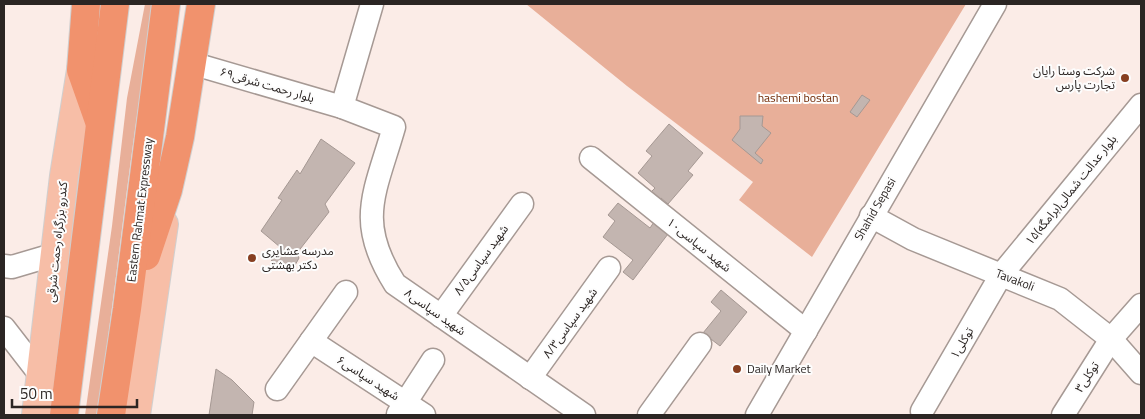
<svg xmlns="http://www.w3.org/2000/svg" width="1145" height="419" viewBox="0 0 1145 419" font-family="'Titillium Web','Noto Sans Arabic',sans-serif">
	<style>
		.green { fill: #e8af99 }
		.building { fill: #c3b5b0; stroke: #a59893 }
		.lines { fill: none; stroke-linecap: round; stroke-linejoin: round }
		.minor-casing { stroke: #a69994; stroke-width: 25 }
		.major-casing { stroke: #d0cfcf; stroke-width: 30 }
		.highway-casing { stroke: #d0cfcf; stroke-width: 30 }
		.minor { stroke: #fff; stroke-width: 22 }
		.major { stroke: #f7bea7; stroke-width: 28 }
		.highway { stroke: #f1926d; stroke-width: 28 }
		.poi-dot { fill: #873f21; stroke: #fdfdfd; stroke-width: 2 }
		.labels { text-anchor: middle; stroke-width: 4; stroke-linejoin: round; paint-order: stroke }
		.poi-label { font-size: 12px; fill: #2b2523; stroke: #fdfdfd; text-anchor: start }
		.street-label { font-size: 12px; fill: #2b2523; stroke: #fdfdfd }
		.park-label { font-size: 12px; fill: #6f2702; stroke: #fdfdfd }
	</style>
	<rect width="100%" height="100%" fill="#fbece7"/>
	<g class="green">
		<path d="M145 4H155C130 140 118 278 97 415H85L112 226 127 98Z"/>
		<path d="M526 4H966L812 257 739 200 753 182 627 86Z"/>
	</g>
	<g class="building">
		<path d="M862 95 870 100 857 117 850 112Z"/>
		<path d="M740 116H763L762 126 771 133 755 153 763 160 761 164 732 140 740 129Z"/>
		<path d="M669 124 703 153 688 171 693 175 668 204 661 198 659 201 650 193 655 188 638 173 652 156 646 151Z"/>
		<path d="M321 139 355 163 325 204 329 212 297 253 299 258 294 267 287 272 271 260 280 247 261 231 282 200 278 198 297 170 300 174Z"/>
		<path d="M618 203 650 228 654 222 668 234 633 280 623 272 633 260 603 237 615 221 608 215Z"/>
		<path d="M721 290 747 312 720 346 703 333 721 311 711 302Z"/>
		<path d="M216 369 232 380 254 402 252 415H209Z"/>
	</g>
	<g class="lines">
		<defs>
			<g id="minor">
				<path d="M191 63 342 107 394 127C375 193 355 221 395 284L584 415"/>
				<path d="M342 107 372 4"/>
				<path d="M591 158 806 331"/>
				<path d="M871 216 913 239 1060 299 1111 339 1141 373"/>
				<path d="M4 266 12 267 56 254"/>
				<path d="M441 316 522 204"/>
				<path d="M4 328 42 377"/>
				<path d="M311 341 424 415"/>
				<path d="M530 378 609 268"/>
				<path d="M277 389 346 292"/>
				<path d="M922 411 1001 275 1141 105"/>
				<path d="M398 414 433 360"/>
				<path d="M649 415 700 344"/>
				<path d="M757 415 995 4"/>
				<path d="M1063 415 1111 339 1141 305"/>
			</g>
			<g id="major">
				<path d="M36 415 64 176 81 70"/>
				<path d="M136 415 164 224"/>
			</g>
			<g id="highway">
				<path d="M86 4 81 70 99 121"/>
				<path d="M146 256 168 190 180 137 201 4"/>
				<path d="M64 415 115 4"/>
				<path d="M111 415 127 309 166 4"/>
			</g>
		</defs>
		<use href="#minor" class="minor-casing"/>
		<use href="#major" class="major-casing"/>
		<use href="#highway" class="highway-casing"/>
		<use href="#minor" class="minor"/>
		<use href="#major" class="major"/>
		<use href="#highway" class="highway"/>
	</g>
	<g class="poi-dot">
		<circle cx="1125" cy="78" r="5"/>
		<circle cx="252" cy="258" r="5"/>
		<circle cx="737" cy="369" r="5"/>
	</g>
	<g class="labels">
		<g class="poi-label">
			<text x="1115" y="75" text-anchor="end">شرکت وستا رایان<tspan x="1115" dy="14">تجارت پارس</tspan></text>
			<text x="262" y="255">مدرسه عشایری<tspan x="262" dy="14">دکتر بهشتی</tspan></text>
			<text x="747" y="373">Daily Market</text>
		</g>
		<g class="street-label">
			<text transform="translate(267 85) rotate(16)" y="4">بلوار رحمت شرقی۶۹</text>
			<text transform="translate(1071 190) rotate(-51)" y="4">۱۵بلوار عدالت شمالی(برامگه)</text>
			<text transform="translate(875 209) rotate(-60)" y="4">Shahid Sepasi</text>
			<text transform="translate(140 210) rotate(-83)" y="4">Eastern Rahmat Expressway</text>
			<text transform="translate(57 242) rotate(-84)" y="4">کندرو بزرگراه رحمت شرقی</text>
			<text transform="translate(699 245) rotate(39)" y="4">شهید سپاسی۱۰</text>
			<text transform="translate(481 260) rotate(-54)" y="4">شهید سپاسی۸/۵</text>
			<text transform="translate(1015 280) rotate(21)" y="4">Tavakoli</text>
			<text transform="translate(435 312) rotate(35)" y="4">شهید سپاسی۸</text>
			<text transform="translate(570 323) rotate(-54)" y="4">شهید سپاسی۸/۳</text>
			<text transform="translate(962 343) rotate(-60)" y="4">توکلی۱</text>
			<text transform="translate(1087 377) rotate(-57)" y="4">توکلی۳</text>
			<text transform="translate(368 378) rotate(33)" y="4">شهید سپاسی۶</text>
		</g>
		<g class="park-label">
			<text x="798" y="102">hashemi bostan</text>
		</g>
	</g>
	<rect width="1145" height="419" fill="none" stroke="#2b2523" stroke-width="10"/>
	<path d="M12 399v8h125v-8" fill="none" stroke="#2b2523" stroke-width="2.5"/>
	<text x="20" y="399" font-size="15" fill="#2b2523" stroke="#fdfdfd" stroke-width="4" paint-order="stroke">50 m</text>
</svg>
